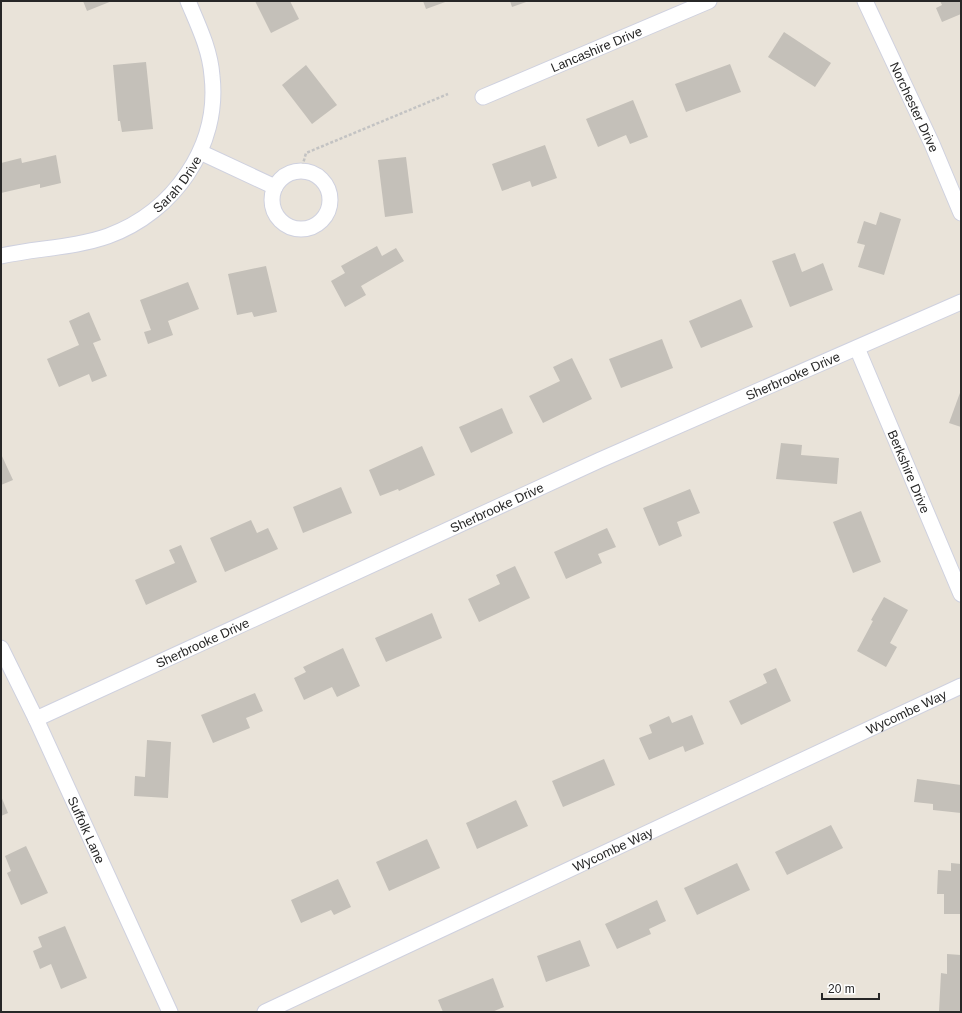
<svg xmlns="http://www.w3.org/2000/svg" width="962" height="1013" viewBox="0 0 962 1013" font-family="Arial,sans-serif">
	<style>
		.building { fill: #c4c0b9 }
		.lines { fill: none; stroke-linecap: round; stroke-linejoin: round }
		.minor-casing { stroke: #cfd1df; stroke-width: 17 }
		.path { stroke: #c3c3c3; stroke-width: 2.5; stroke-dasharray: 3 2; stroke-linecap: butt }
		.minor { stroke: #fff; stroke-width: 15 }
		.labels { text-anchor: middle; stroke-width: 3; stroke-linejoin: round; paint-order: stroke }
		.street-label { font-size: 13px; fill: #272727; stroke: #fff }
	</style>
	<rect width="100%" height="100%" fill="#e9e3d9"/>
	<g class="building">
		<path d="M83 1H112L87 11Z"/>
		<path d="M255 1H290L299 19 271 33Z"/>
		<path d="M423 1H448L426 9Z"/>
		<path d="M510 1H529L512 7Z"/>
		<path d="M940 1H961V14L942 22 936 8 942 5Z"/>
		<path d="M784 32 831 63 815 87 768 57Z"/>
		<path d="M146 62 153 129 122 132 120 121H118L113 65Z"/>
		<path d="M730 64 741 92 686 112 675 84Z"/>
		<path d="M306 65 337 105 312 124 282 85Z"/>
		<path d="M633 100 648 137 630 144 626 135 598 147 586 119Z"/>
		<path d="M545 145 557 178 532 187 530 181 502 191 492 164Z"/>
		<path d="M56 155 61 183 40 188V184L1 193V163L21 158 22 163Z"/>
		<path d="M406 157 413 213 385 217 378 160Z"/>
		<path d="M880 212 901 219 884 275 858 267 865 245 857 243 864 221 876 225Z"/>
		<path d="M377 246 382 256 396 248 404 261 361 286 366 295 345 307 331 281 345 273 341 266Z"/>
		<path d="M795 253 802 272 823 263 833 290 790 307 772 261Z"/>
		<path d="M266 266 277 312 254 317 252 312 237 315 228 274Z"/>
		<path d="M188 282 199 309 168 321 173 335 148 344 144 332 151 330 140 300Z"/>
		<path d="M741 299 753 327 701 348 689 321Z"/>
		<path d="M89 312 101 340 93 343 107 376 92 382 89 374 59 387 47 359 79 345 69 321Z"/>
		<path d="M662 339 673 368 621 388 609 359Z"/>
		<path d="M572 358 592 399 543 423 529 396 560 381 553 367Z"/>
		<path d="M961 390V427L949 423Z"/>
		<path d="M502 408 513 433 471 453 459 427Z"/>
		<path d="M781 443 802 445 801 455 839 458 837 484 776 479Z"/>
		<path d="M422 446 435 475 399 491 398 489 380 496 369 470Z"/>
		<path d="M1 454 13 480 1 485Z"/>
		<path d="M341 487 352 513 303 533 293 507Z"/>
		<path d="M690 489 700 513 677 522 682 536 659 546 643 508Z"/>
		<path d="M861 511 881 562 853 573 833 522Z"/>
		<path d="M251 520 257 533 268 528 278 549 225 572 210 538Z"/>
		<path d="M607 528 616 547 598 554 602 563 566 579 554 552Z"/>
		<path d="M181 545 197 582 146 605 135 580 175 563 169 550Z"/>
		<path d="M515 566 530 598 479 622 468 599 500 584 496 575Z"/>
		<path d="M884 597 908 610 890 643 897 647 886 667 857 651 873 621 871 620Z"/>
		<path d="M432 613 442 638 386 662 375 638Z"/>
		<path d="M343 648 360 686 337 697 332 687 304 700 294 678 306 672 303 667Z"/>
		<path d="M776 668 791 701 741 725 729 701 767 683 763 674Z"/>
		<path d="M255 693 263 711 246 718 250 728 213 743 201 715Z"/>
		<path d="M692 715 704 744 685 752 683 746 649 760 639 738 652 733 649 725 669 716 672 723Z"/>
		<path d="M147 740 171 742 168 798 134 796 135 776 145 777Z"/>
		<path d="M604 759 615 785 563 807 552 781Z"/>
		<path d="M917 779 961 785V813L933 810V804L914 802Z"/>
		<path d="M1 796 8 813 1 816Z"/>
		<path d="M516 800 528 826 477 849 466 823Z"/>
		<path d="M831 825 843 848 787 875 775 852Z"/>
		<path d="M427 839 440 868 389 891 376 862Z"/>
		<path d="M26 846 48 893 21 905 7 873 11 871 5 856Z"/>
		<path d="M737 863 750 890 697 915 684 888Z"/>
		<path d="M951 863 961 864V914H944V894H937L938 870 951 871Z"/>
		<path d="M338 879 351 907 334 915 331 910 301 923 291 900Z"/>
		<path d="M657 900 666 921 649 929 651 934 617 949 605 924Z"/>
		<path d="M65 926 87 978 61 989 51 964 40 969 33 951 42 947 38 937Z"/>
		<path d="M580 940 590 966 546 982 537 956Z"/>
		<path d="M947 954 961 955V1012L939 1011 941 973 947 974Z"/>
		<path d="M493 978 504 1007 492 1012H443L438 1000Z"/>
	</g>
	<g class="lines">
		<defs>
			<g id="minor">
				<path id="s1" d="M865 1 932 144 961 213"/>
				<path id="s2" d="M483 97 709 1"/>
				<path d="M200 152 275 187"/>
				<circle cx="301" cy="200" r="29"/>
				<path id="s3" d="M1 256C36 248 74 248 108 236 174 212 220 146 212 76 210 49 198 25 188 1"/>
				<path id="s4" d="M857 348 961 594"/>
				<path id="s5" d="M1 648 36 719 170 1012"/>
				<path id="s6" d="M36 719 600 460 961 302"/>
				<path id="s7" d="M265 1012 961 686"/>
			</g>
		</defs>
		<use href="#minor" class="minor-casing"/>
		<path class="path" d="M301 171 306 153 448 94"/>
		<use href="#minor" class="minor"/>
	</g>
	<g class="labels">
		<g class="street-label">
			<text dy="5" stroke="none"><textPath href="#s2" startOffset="123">Lancashire Drive</textPath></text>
			<text dy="5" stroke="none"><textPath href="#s1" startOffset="117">Norchester Drive</textPath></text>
			<text dy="5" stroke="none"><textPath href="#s3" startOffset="197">Sarah Drive</textPath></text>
			<text dy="5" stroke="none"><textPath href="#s6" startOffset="831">Sherbrooke Drive</textPath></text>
			<text dy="5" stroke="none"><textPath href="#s4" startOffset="134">Berkshire Drive</textPath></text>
			<text dy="5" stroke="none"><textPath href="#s6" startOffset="507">Sherbrooke Drive</textPath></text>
			<text dy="5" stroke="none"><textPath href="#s6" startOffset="183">Sherbrooke Drive</textPath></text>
			<text dy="5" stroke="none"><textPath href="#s7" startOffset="708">Wycombe Way</textPath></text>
			<text dy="5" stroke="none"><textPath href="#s5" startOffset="201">Suffolk Lane</textPath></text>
			<text dy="5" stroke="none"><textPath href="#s7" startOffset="384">Wycombe Way</textPath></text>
		</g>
	</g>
	<rect width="962" height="1013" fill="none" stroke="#272727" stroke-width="4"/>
	<path d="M822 993v6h57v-6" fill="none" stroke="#272727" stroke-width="2"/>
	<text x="828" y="993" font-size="12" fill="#272727" stroke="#ffffff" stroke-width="3" paint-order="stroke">20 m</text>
</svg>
